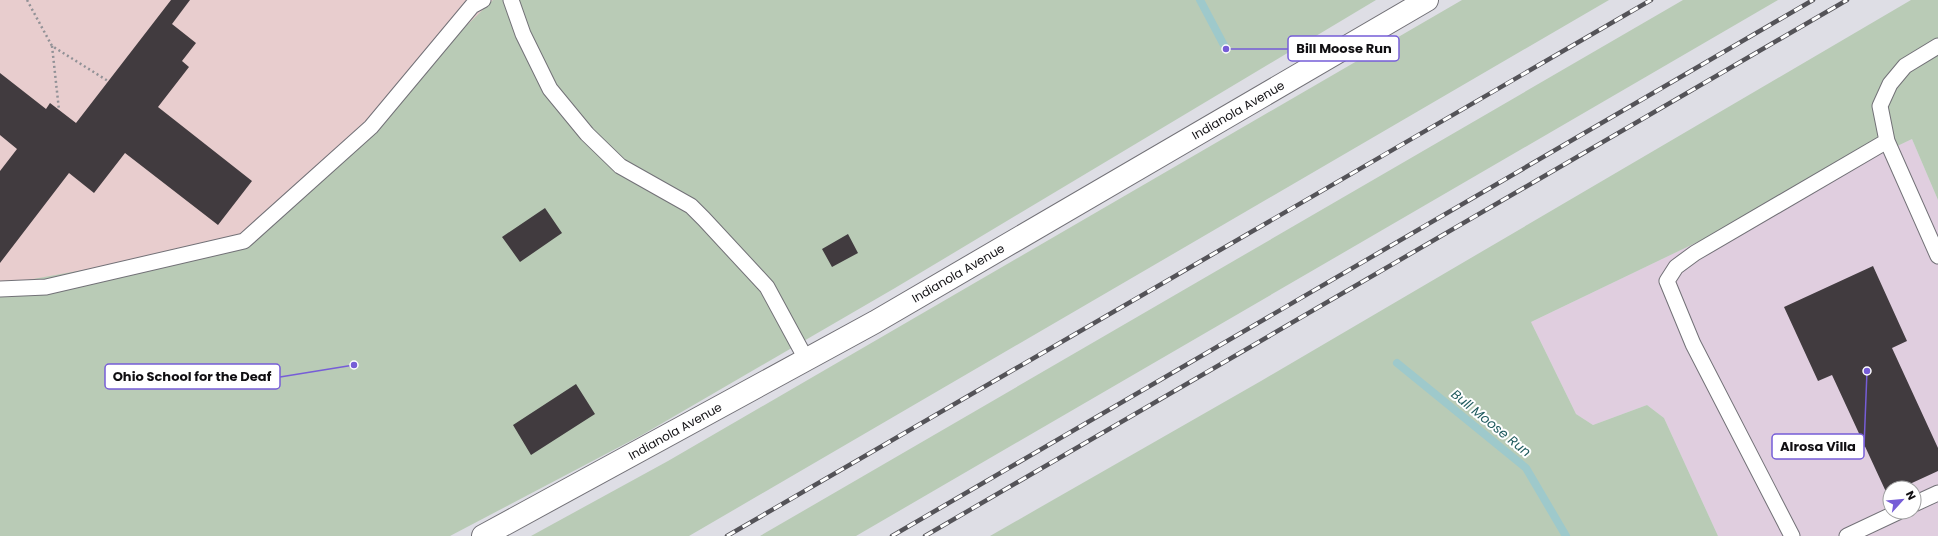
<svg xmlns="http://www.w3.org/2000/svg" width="1938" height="536" font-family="Poppins,sans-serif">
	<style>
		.industrial { fill: #e0cedf; fill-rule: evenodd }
		.education { fill: #e8cdce }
		.green { fill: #b9cbb6 }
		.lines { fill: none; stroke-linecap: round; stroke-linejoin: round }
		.stream { stroke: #9ec9cb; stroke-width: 8 }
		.building { fill: #413b3f }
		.lane-casing { stroke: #727177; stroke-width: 17 }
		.secondary-casing { stroke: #727177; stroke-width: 24 }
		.path { stroke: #919196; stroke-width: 2.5; stroke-dasharray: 2 3; stroke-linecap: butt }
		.lane { stroke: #fff; stroke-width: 15 }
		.secondary { stroke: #fff; stroke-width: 22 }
		.rail-casing { stroke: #545358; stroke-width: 4.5 }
		.rail { stroke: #fff; stroke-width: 3; stroke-dasharray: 9; stroke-linecap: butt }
		.labels { text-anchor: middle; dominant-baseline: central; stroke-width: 4; stroke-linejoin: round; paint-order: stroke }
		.street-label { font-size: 12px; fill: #100f12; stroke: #fff }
		.water-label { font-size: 13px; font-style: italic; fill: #205b5e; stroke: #fff }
		.leader { fill: none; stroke: #765dd7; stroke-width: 1.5 }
		.callout-dot { fill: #765dd7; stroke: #fff; stroke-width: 1.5 }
		.callout { fill: #fff; stroke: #765dd7; stroke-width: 1.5 }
		.callout-label { font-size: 13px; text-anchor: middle; font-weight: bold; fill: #100f12 }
	</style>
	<rect width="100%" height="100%" fill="#dedee5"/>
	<!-- industrial -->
	<path class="industrial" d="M1912 139 1938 200V536H1718L1664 418 1647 405 1593 425 1576 414 1531 322ZM1890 488H1914V512H1890Z"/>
	<!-- education -->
	<path class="education" d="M0 0H835L0 536Z"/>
	<!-- green -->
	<path class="green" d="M493 0H1376L895 288 642 435 450 536H0V285L244 241Z
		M1462 0H1609L689 536H531L668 461Z
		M1683 0H1778L856 536H760Z
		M1911 0H1938V200L1912 139 1531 322 1576 414 1593 425 1647 405 1664 418 1718 536H990L1261 381Z"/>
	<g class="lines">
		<!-- stream -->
		<path class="stream" d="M1200 0 1226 49
			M1397 363 1526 468 1566 536"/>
	</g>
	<!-- building -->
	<path class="building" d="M171 0H190L172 24 196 43 182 61 189 67 158 107 252 181 218 225 125 153 94 193 69 173 0 263V171L17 149 0 135V73L46 109 50 103 76 123Z
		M545 208 562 233 520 262 502 237Z
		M848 234 858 253 832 267 822 249Z
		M1873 266 1907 341 1892 348 1938 448V471L1901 488H1890V493L1887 494 1832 375 1818 381 1784 307Z
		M576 384 595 414 531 455 513 425Z"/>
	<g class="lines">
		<!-- lane casing -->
		<g class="lane-casing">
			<path id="lane" d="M511 0 523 34 550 89 587 134 620 166 691 206 704 219 767 287 806 359
				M1938 46 1905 66 1890 84 1880 106 1887 141 1938 256
				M0 289 46 287 244 241 371 127 472 6 483 0
				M1914 504 1938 493
				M1792 536 1693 344 1667 281 1676 267 1695 253 1887 141
				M1847 536 1898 512"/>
		</g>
		<!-- secondary casing -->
		<g class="secondary-casing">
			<path id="secondary" d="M483 536 875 322 1427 0"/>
		</g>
		<!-- path -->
		<path class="path" d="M27 0 52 46 108 81
			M52 46 59 110"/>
		<!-- lane -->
		<use href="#lane" class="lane"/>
		<!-- secondary -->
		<use href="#secondary" class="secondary"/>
		<!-- rail casing -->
		<g class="rail-casing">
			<path id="rail" d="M727 536 1651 0
				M892 536 1813 0
				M925 536 1847 0"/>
		</g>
		<!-- rail -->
		<use href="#rail" class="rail"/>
	</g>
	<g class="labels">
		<!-- street labels -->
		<g class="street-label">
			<text transform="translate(1238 110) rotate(-30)">Indianola Avenue</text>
			<text transform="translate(958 273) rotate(-30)">Indianola Avenue</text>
			<text transform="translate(675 431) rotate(-29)">Indianola Avenue</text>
		</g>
		<!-- water labels -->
		<g class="water-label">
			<text transform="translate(1491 423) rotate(39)">Bull Moose Run</text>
		</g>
	</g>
	<!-- callouts -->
	<path class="leader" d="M1226 49L1288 49M354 365L280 377M1867 371L1864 447"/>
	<g class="callout-dot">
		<circle cx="1226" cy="49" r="4"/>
		<circle cx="354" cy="365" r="4"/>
		<circle cx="1867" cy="371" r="4"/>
	</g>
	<g class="callout">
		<rect x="1288" y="36" width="111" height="25" rx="4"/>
		<rect x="105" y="364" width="175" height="25" rx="4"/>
		<rect x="1772" y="434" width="92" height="25" rx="4"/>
	</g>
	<g class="callout-label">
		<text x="1344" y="53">Bill Moose Run</text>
		<text x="192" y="381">Ohio School for the Deaf</text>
		<text x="1818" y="451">Alrosa Villa</text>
	</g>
	<!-- north arrow -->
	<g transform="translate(1902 500) rotate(63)"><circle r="19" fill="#ffffff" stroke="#9f9fa0"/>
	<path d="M0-3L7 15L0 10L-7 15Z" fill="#765dd7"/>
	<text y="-6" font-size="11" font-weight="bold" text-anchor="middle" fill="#100f12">N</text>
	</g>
</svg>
